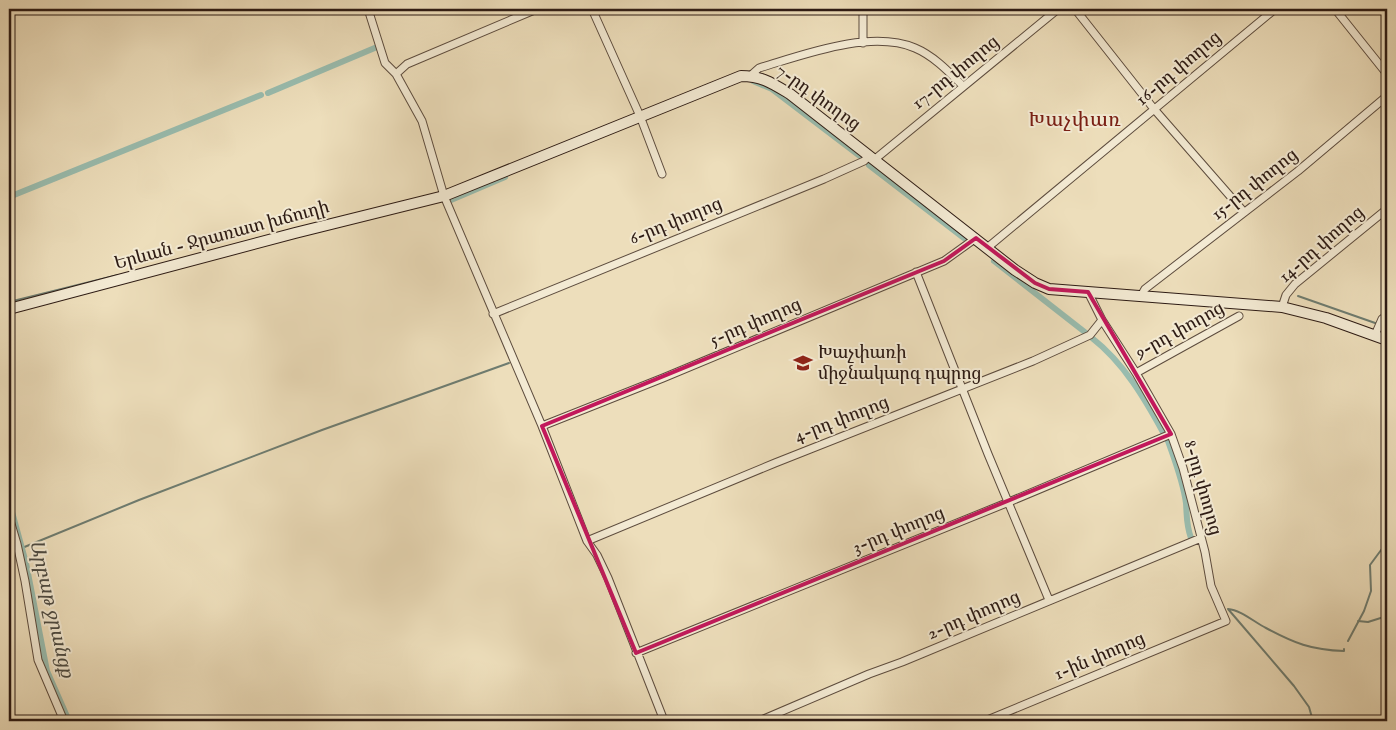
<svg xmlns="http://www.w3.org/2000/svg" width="1396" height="730" font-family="'IM FELL English','Noto Serif Armenian',serif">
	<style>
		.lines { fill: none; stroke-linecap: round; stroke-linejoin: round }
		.stream { stroke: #6e7c70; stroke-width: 2 }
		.canal { stroke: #99bcae; stroke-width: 6 }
		.street-casing { stroke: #5d4c3e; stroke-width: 9 }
		.secondary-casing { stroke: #2d1b14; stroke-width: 12 }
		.street { stroke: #f3ead3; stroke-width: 7 }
		.secondary { stroke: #f3ead3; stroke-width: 10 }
		.marked { fill: none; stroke: #c2185b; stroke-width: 4; stroke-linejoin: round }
		.labels { text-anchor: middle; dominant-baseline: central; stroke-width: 4; stroke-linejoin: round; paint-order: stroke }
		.street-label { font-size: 18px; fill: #2d1b14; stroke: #f3ead3 }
		.poi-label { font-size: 18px; fill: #2d1b14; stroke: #f3ead3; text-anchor: start }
		.water-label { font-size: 19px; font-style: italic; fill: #4d4b42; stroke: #f3ead3 }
		.quarter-label { font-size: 20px; letter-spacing: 1px; fill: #7a1f14; stroke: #f3ead3 }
	</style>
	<rect width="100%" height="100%" fill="#eddebb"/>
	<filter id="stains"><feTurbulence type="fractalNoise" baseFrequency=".004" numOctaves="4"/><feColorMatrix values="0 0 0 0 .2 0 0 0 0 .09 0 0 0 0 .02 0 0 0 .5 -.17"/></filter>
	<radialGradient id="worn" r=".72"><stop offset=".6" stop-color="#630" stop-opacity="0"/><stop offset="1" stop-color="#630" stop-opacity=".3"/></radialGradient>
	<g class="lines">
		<!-- stream -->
		<path class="stream" d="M1298 296 1378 324
			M9 302 118 275
			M1382 326 1387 328
			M22 548 139 500 322 430 509 363
			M1228 609 1294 686 1309 707 1313 721
			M1228 609C1241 610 1254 622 1266 628 1294 643 1311 650 1344 651V649
			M1358 621 1368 622 1387 616
			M1348 641 1364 611 1371 591 1370 565 1387 542"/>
		<!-- canal -->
		<path class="canal" d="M753 81 772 89 860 156
			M268 93 377 47
			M869 165 964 238
			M9 197 261 95
			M451 200 505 177
			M994 261 1086 333
			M1092 338C1124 363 1145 399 1164 434
			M1168 441C1175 461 1183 481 1186 503 1187 516 1186 524 1191 538
			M9 501 26 563 47 671 69 721"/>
		<!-- street casing -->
		<g class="street-casing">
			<path id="street" d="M368 9 385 63 396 74 422 121 444 196 542 426 587 541 597 555 608 578 663 718 669 721
				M592 9 640 116 662 174
				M863 9V43
				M1075 9 1154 109 1244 212
				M1335 9 1387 74
				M396 74 407 64 532 11
				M750 76 759 68C803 55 870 29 915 48 934 56 949 72 963 86
				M874 160 1058 9
				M987 248 1275 9
				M916 272 988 454 1049 600
				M1141 296 1145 289 1298 171 1387 96
				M1282 307 1286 295 1295 284 1387 209
				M493 314 824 179 864 161 869 156
				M1375 335 1382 319 1387 315
				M1136 373 1239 316
				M542 426 663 378 944 261 976 238
				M9 517 17 544 25 581 38 660 64 721
				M587 541 775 463 1033 361 1090 335 1102 320
				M636 653 1009 502 1171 434
				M759 721 869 674 902 662 1201 538
				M985 721 1226 621 1211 586 1205 552 1183 468 1171 434 1136 373 1102 320 1088 292"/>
		</g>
		<!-- secondary casing -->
		<g class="secondary-casing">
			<path id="secondary" d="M9 309 295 233 444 196 741 76C762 76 772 83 790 94L1015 270 1035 283 1049 289 1282 307 1326 318 1387 340"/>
		</g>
		<!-- street -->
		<use href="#street" class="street"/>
		<!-- secondary -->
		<use href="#secondary" class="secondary"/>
	</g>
	<!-- marked area -->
	<path class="marked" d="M976 238 1035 283 1049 289 1088 292 1171 434 636 653 542 426 944 261Z"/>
	<!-- icons -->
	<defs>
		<g id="school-bare" transform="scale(1.5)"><path d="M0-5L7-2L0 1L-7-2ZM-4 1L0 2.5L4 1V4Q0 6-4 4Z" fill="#8f2418" stroke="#f3ead3" stroke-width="2.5" paint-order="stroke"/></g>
	</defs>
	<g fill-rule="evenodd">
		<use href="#school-bare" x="803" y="363"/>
	</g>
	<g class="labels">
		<!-- street labels -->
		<g class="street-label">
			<text transform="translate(1179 69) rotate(-40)">16-րդ փողոց</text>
			<text transform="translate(956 73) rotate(-39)">17-րդ փողոց</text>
			<text transform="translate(818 98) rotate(36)">7-րդ փողոց</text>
			<text transform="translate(1255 185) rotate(-38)">15-րդ փողոց</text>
			<text transform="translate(676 222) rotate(-22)">6-րդ փողոց</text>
			<text transform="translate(222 236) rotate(-15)">Երևան - Ջրառատ խճուղի</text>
			<text transform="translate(1322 245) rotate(-41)">14-րդ փողոց</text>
			<text transform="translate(756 323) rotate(-23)">5-րդ փողոց</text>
			<text transform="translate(1180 331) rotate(-29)">9-րդ փողոց</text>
			<text transform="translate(842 420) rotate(-21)">4-րդ փողոց</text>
			<text transform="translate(1202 488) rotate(74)">8-րդ փողոց</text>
			<text transform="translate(899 531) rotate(-22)">3-րդ փողոց</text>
			<text transform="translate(974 616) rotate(-23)">2-րդ փողոց</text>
			<text transform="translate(1100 657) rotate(-23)">1-ին փողոց</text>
		</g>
		<!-- poi labels -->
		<g class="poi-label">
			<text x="818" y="353">Խաչփառի<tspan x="818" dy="21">միջնակարգ դպրոց</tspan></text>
		</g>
		<!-- water labels -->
		<g class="water-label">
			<text transform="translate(51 609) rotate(77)">Արբաթ ջրանցք</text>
		</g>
		<!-- quarter labels -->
		<g class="quarter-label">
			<text x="1075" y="120">Խաչփառ</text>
		</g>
	</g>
	<!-- margin -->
	<rect width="1396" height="730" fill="none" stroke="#eddebb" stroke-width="30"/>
	<rect x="10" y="10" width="1376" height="710" fill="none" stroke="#2d1b14" stroke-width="2.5"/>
	<rect x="15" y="15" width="1366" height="700" fill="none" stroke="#2d1b14"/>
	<rect width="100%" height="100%" filter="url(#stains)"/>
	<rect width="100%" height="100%" fill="url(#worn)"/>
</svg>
